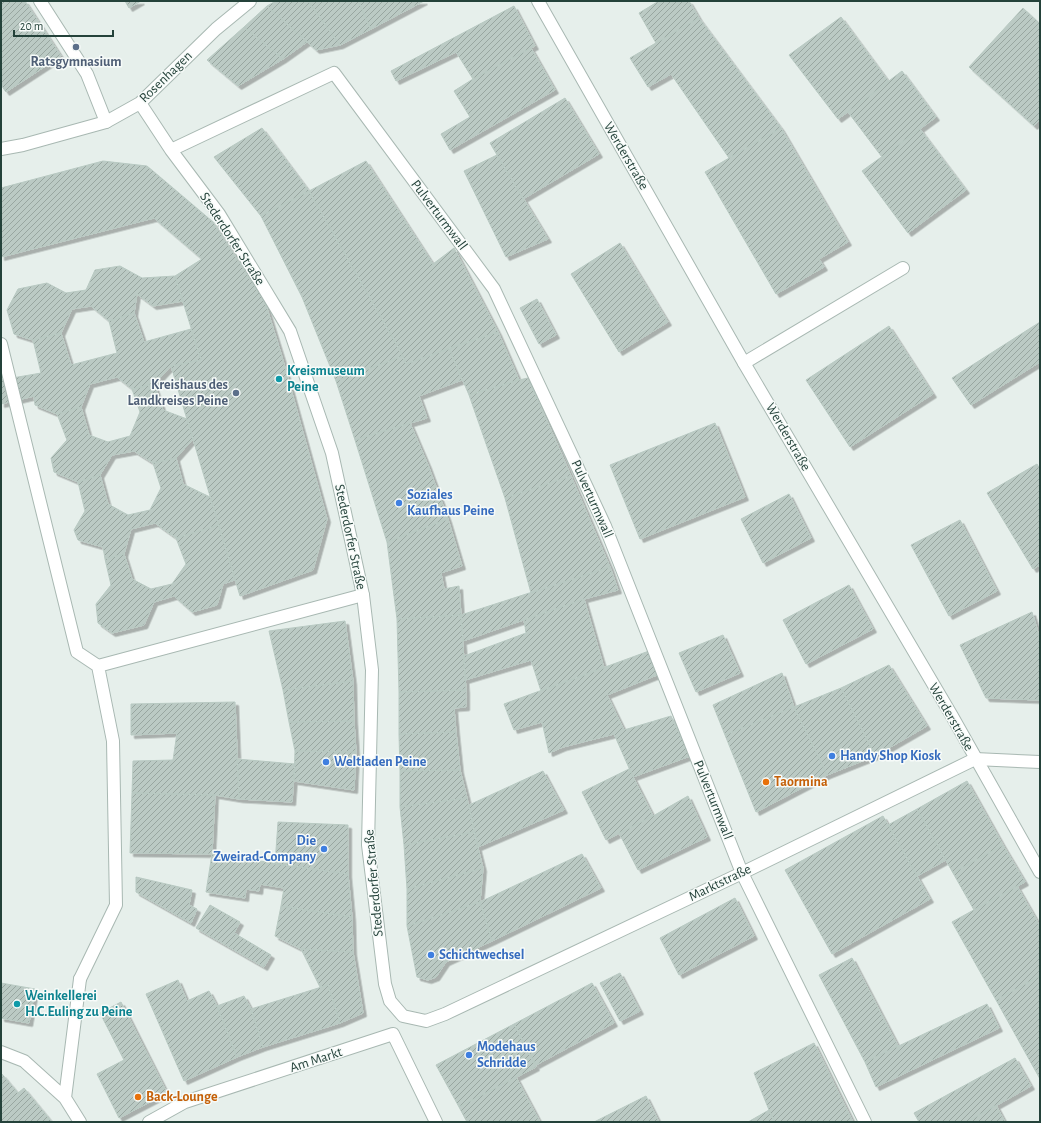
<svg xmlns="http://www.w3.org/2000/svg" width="1041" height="1123" font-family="'Alegreya Sans',sans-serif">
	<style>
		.building { fill: url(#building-hatch); stroke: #b8c9c2; filter: url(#shadow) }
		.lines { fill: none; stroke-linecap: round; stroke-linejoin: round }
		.service-casing { stroke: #a8b8b2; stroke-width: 14 }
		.pedestrian-casing { stroke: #a8b8b2; stroke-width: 14 }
		.minor-casing { stroke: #a8b8b2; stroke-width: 14 }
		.tertiary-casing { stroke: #a8b8b2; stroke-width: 14 }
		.service { stroke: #fff; stroke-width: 12 }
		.pedestrian { stroke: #fff; stroke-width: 12 }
		.minor { stroke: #fff; stroke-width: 12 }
		.tertiary { stroke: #fff; stroke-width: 12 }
		.service-dot { fill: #5c6f8a; stroke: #f7fbf9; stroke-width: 1.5 }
		.culture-dot { fill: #0f9aa8; stroke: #f7fbf9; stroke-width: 1.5 }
		.shop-dot { fill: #3f7fe0; stroke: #f7fbf9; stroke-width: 1.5 }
		.food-dot { fill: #e8710a; stroke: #f7fbf9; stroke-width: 1.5 }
		.labels { text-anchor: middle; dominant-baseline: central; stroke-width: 3; stroke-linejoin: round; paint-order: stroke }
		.service-label { font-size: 14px; font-weight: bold; fill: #4e5e75; stroke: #f7fbf9 }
		.street-label { font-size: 14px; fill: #24423a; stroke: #f7fbf9 }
		.culture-label { font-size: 14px; font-weight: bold; fill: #0d838f; stroke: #f7fbf9; text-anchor: start }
		.shop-label { font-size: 14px; font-weight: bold; fill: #366cbe; stroke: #f7fbf9; text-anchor: start }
		.food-label { font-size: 14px; font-weight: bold; fill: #c56008; stroke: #f7fbf9; text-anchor: start }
	</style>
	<defs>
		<pattern id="building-hatch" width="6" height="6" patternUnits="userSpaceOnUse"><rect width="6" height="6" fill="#bbcac4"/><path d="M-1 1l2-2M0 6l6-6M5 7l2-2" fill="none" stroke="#98a6a0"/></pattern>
		<filter id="shadow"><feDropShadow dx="3.5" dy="3.5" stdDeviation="0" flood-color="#0004"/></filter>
	</defs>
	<rect width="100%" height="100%" fill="#e6efeb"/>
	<!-- building -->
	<path class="building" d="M1 1H25L61 56 6 92 1 85Z
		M125 1H141L129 8Z
		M276 1H308L340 45 316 50 267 6Z
		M308 1H358L371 29 340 45Z
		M358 1H424L371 29Z
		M659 1H689L699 18 656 43 639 13Z
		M267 6 307 42 283 59 244 27Z
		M514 6 535 46 531 48 473 79 456 52 396 81 391 71Z
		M1023 8 1040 24V119L1034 126 969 67Z
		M841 17 889 82 838 119 789 55Z
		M699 18 781 128 729 158 671 74 648 87 630 58Z
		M244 27 283 59 238 86 207 60Z
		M531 48 555 90 450 150 441 134 470 117 454 91 473 79Z
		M902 71 936 117 882 157 848 112Z
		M565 98 599 154 523 199 490 143Z
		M262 128 309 191 261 216 214 157Z
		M781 128 848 242 819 259 824 267 776 294 705 172Z
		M920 129 966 190 908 233 862 171Z
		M497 155 548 239 506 257 464 171Z
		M103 161 147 166 213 222 265 302 282 357 327 519 313 570 240 596 171 366 201 360 175 276 202 259 154 218 1 257V188Z
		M366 161 433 264 454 248 498 332 406 364 403 356 309 191Z
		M309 191 403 356 336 381 302 297 261 216Z
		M620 243 668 322 619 352 571 274Z
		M120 266 142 278 175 276 183 301 153 306 137 294 134 313 109 321 91 306 72 309 61 333 33 340 14 334 7 310 18 289 47 283 66 293 86 290 95 270Z
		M537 299 556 335 539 344 520 308Z
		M134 313 144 342 191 329 201 360 171 366 154 384 132 389 117 377 90 384 81 407 57 414 35 405 34 396 1 404V380L41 373 33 340 61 333 71 365 117 353 109 321Z
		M1040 322V362L971 405 952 378Z
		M889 326 933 394 850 447 806 380Z
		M498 332 519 380 469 395 449 348Z
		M449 348 462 380 419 396 427 418 355 440 336 381 403 356 406 364Z
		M528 378 571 476 505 498 469 395 519 380Z
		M154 384 163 410 187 419 193 439 176 458 153 463 134 451 112 455 100 475 78 482 54 472 51 458 67 440 57 414 81 407 89 435 108 442 130 436 140 412 132 389Z
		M410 423 428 465 448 519 387 542 355 440Z
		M715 423 745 497 640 539 610 465Z
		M176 458 183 484 210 497 219 525 176 538 155 523 131 529 124 554 105 559 103 547 78 540 74 530 85 511 78 482 100 475 108 504 128 515 150 510 161 488 153 463Z
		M1037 464 1040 469V565L1033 569 987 493Z
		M571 476 610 567 531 593 505 498Z
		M789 494 811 538 763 563 741 519Z
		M448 519 462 566 441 573 444 589 459 586 461 615 397 619 387 542Z
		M960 520 997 591 949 616 911 545Z
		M219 525 235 580 223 584 217 605 192 612 174 596 154 602 144 625 112 633 98 623 96 604 111 585 105 559 124 554 132 579 151 589 172 584 186 564 176 538Z
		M610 567 618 590 584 599 463 641 461 615Z
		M849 585 873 629 806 664 783 620Z
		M584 599 604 668 541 691 531 660 465 680 464 656 526 633 524 620Z
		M1032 612 1040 639V700L986 698 960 645Z
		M461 615 466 690 399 692 397 619Z
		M345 621 353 681 283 690 269 631Z
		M723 635 740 673 696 692 679 653Z
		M649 651 657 675 607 695 624 730 671 716 690 756 633 777 614 734 563 747 549 753 542 722 514 730 504 704Z
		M889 665 927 726 875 756 841 688Z
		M782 673 794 707 725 735 713 705Z
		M353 681 354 721 289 722 283 690Z
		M841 688 875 756 827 775 794 707Z
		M466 690V707L454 708 456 732 399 734V692Z
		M235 702 239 799 215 795 132 793 133 761 173 760 177 733 131 735V704Z
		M794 707 827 775 756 812 725 735Z
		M354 721 356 752 295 751 289 722Z
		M456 732 460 770 400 771 399 734Z
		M295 751 356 752 354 790 294 781Z
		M237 759 295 764 292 802 239 799Z
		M629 769 653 816 606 840 582 792Z
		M460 770 467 798 400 807V771Z
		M543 771 564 810 478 847 469 805Z
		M967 781 1003 845 953 873 917 809Z
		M132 793 215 795 212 854 130 853Z
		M688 796 707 837 638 870 619 833 653 816Z
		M467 798 474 832 404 845 400 807Z
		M917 809 946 860 917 876 888 825Z
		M883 816 930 899 832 954 785 870Z
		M278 822 348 825V874L275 864Z
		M474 832 483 868 407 889 404 845Z
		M1003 845 1025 882 974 910 953 873Z
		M212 854 348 874 352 917 281 906 284 888 260 884 259 891 246 889 245 898 206 892Z
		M582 854 601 888 492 941 480 902Z
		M483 868 480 902 407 926V889Z
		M136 877 192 890 189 905 197 909 191 923 136 892Z
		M1017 886 1040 926V976L996 1000 952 922Z
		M735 898 754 936 679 975 660 938Z
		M480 902 492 941 446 962 436 977 428 980 417 977 407 926Z
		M210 905 240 922 234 933 271 955 264 967 196 928Z
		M281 906 352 917 353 952 301 949 275 936Z
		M301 949 353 952 363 1013 340 1023 328 985 320 987Z
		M852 958 898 1046 865 1062 819 975Z
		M620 973 640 1011 620 1021 600 983Z
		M1040 976V1079L996 1000Z
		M178 980 187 1001 209 991 217 1006 237 1057 184 1081 146 994Z
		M1 983 35 989 29 1023 1 1018Z
		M592 983 614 1023 536 1065 514 1024Z
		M328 985 340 1023 263 1047 251 1009Z
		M244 996 251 1009 263 1047 237 1057 217 1006Z
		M121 1002 167 1093 119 1118 97 1074 124 1060 100 1013Z
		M987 1004 999 1028 876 1087 865 1062Z
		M514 1024 536 1067 459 1107 436 1065Z
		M814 1043 853 1122H775L769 1110 754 1073Z
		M1015 1058 1031 1086 967 1122H919L914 1113Z
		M2 1074 18 1093 24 1088 52 1122H1Z
		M516 1077 540 1122H467L459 1107Z
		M646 1096 659 1122H594Z
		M996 1105 1005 1122H967Z
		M769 1110 775 1122H748Z"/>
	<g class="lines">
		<!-- service casing -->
		<g class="service-casing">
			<path id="service" d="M40 1 87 74 106 122
				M1 344 77 652 98 666 113 741 116 905 80 979
				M744 363 903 268
				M98 666 363 595"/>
		</g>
		<!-- pedestrian casing -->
		<g class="pedestrian-casing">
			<path id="pedestrian" d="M149 1122 185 1102 393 1034 436 1122"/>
		</g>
		<!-- minor casing -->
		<g class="minor-casing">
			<path id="minor" d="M140 103 171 150 219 214 290 331 332 453 363 595 372 670 368 845 385 984 390 1001 403 1016 426 1021 445 1014 742 873 975 759 1040 762
				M1 149 23 145 106 122 140 103 216 29 250 1
				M171 150 334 73 494 289 605 526 742 873 865 1122
				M80 979 65 1098 80 1122
				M1 1052 24 1061 65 1098"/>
		</g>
		<!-- tertiary casing -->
		<g class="tertiary-casing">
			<path id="tertiary" d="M538 1 744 363 952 716 1040 872"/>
		</g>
		<!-- service -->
		<use href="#service" class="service"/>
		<!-- pedestrian -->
		<use href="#pedestrian" class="pedestrian"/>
		<!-- minor -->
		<use href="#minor" class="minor"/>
		<!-- tertiary -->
		<use href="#tertiary" class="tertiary"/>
	</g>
	<!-- markers -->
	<g class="service-dot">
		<circle cx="76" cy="47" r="4"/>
		<circle cx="236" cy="393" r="4"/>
	</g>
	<g class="culture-dot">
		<circle cx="279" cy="379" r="4"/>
		<circle cx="17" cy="1004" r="4"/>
	</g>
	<g class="shop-dot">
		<circle cx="399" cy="503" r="4"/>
		<circle cx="832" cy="756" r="4"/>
		<circle cx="326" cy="762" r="4"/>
		<circle cx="324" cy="849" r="4"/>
		<circle cx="431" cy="955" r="4"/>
		<circle cx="469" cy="1055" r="4"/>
	</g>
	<g class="food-dot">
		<circle cx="766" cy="782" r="4"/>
		<circle cx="138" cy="1097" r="4"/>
	</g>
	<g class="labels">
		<!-- service labels -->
		<g class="service-label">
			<text x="76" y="62">Ratsgymnasium</text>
			<text x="228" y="385" text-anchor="end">Kreishaus des<tspan x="228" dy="16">Landkreises Peine</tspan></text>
		</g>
		<!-- street labels -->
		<g class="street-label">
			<text transform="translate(166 77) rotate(-44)">Rosenhagen</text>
			<text transform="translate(626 156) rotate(60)">Werderstraße</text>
			<text transform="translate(439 215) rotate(53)">Pulverturmwall</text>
			<text transform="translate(232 239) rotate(57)">Stederdorfer Straße</text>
			<text transform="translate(788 437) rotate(60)">Werderstraße</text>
			<text transform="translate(592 499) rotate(66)">Pulverturmwall</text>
			<text transform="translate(350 537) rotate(78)">Stederdorfer Straße</text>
			<text transform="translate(951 717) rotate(60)">Werderstraße</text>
			<text transform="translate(713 800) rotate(68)">Pulverturmwall</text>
			<text transform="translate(374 883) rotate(-95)">Stederdorfer Straße</text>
			<text transform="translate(720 883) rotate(-26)">Marktstraße</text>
			<text transform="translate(316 1060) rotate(-18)">Am Markt</text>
		</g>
		<!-- culture labels -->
		<g class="culture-label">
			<text x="287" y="371">Kreismuseum<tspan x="287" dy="16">Peine</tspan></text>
			<text x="25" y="996">Weinkellerei<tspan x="25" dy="16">H.C.Euling zu Peine</tspan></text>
		</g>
		<!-- shop labels -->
		<g class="shop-label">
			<text x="407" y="495">Soziales<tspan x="407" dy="16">Kaufhaus Peine</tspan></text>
			<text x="840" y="756">Handy Shop Kiosk</text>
			<text x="334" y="762">Weltladen Peine</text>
			<text x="316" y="841" text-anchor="end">Die<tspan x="316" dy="16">Zweirad-Company</tspan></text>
			<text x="439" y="955">Schichtwechsel</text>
			<text x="477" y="1047">Modehaus<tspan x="477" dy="16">Schridde</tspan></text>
		</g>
		<!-- food labels -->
		<g class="food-label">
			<text x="774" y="782">Taormina</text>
			<text x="146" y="1097">Back-Lounge</text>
		</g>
	</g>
	<!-- border -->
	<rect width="1041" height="1123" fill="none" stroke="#24423a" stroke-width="4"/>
	<!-- scale -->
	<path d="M14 30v6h99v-6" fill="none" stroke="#24423a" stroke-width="2"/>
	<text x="20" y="30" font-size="12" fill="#24423a" stroke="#f7fbf9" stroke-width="3" paint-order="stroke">20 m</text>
</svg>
